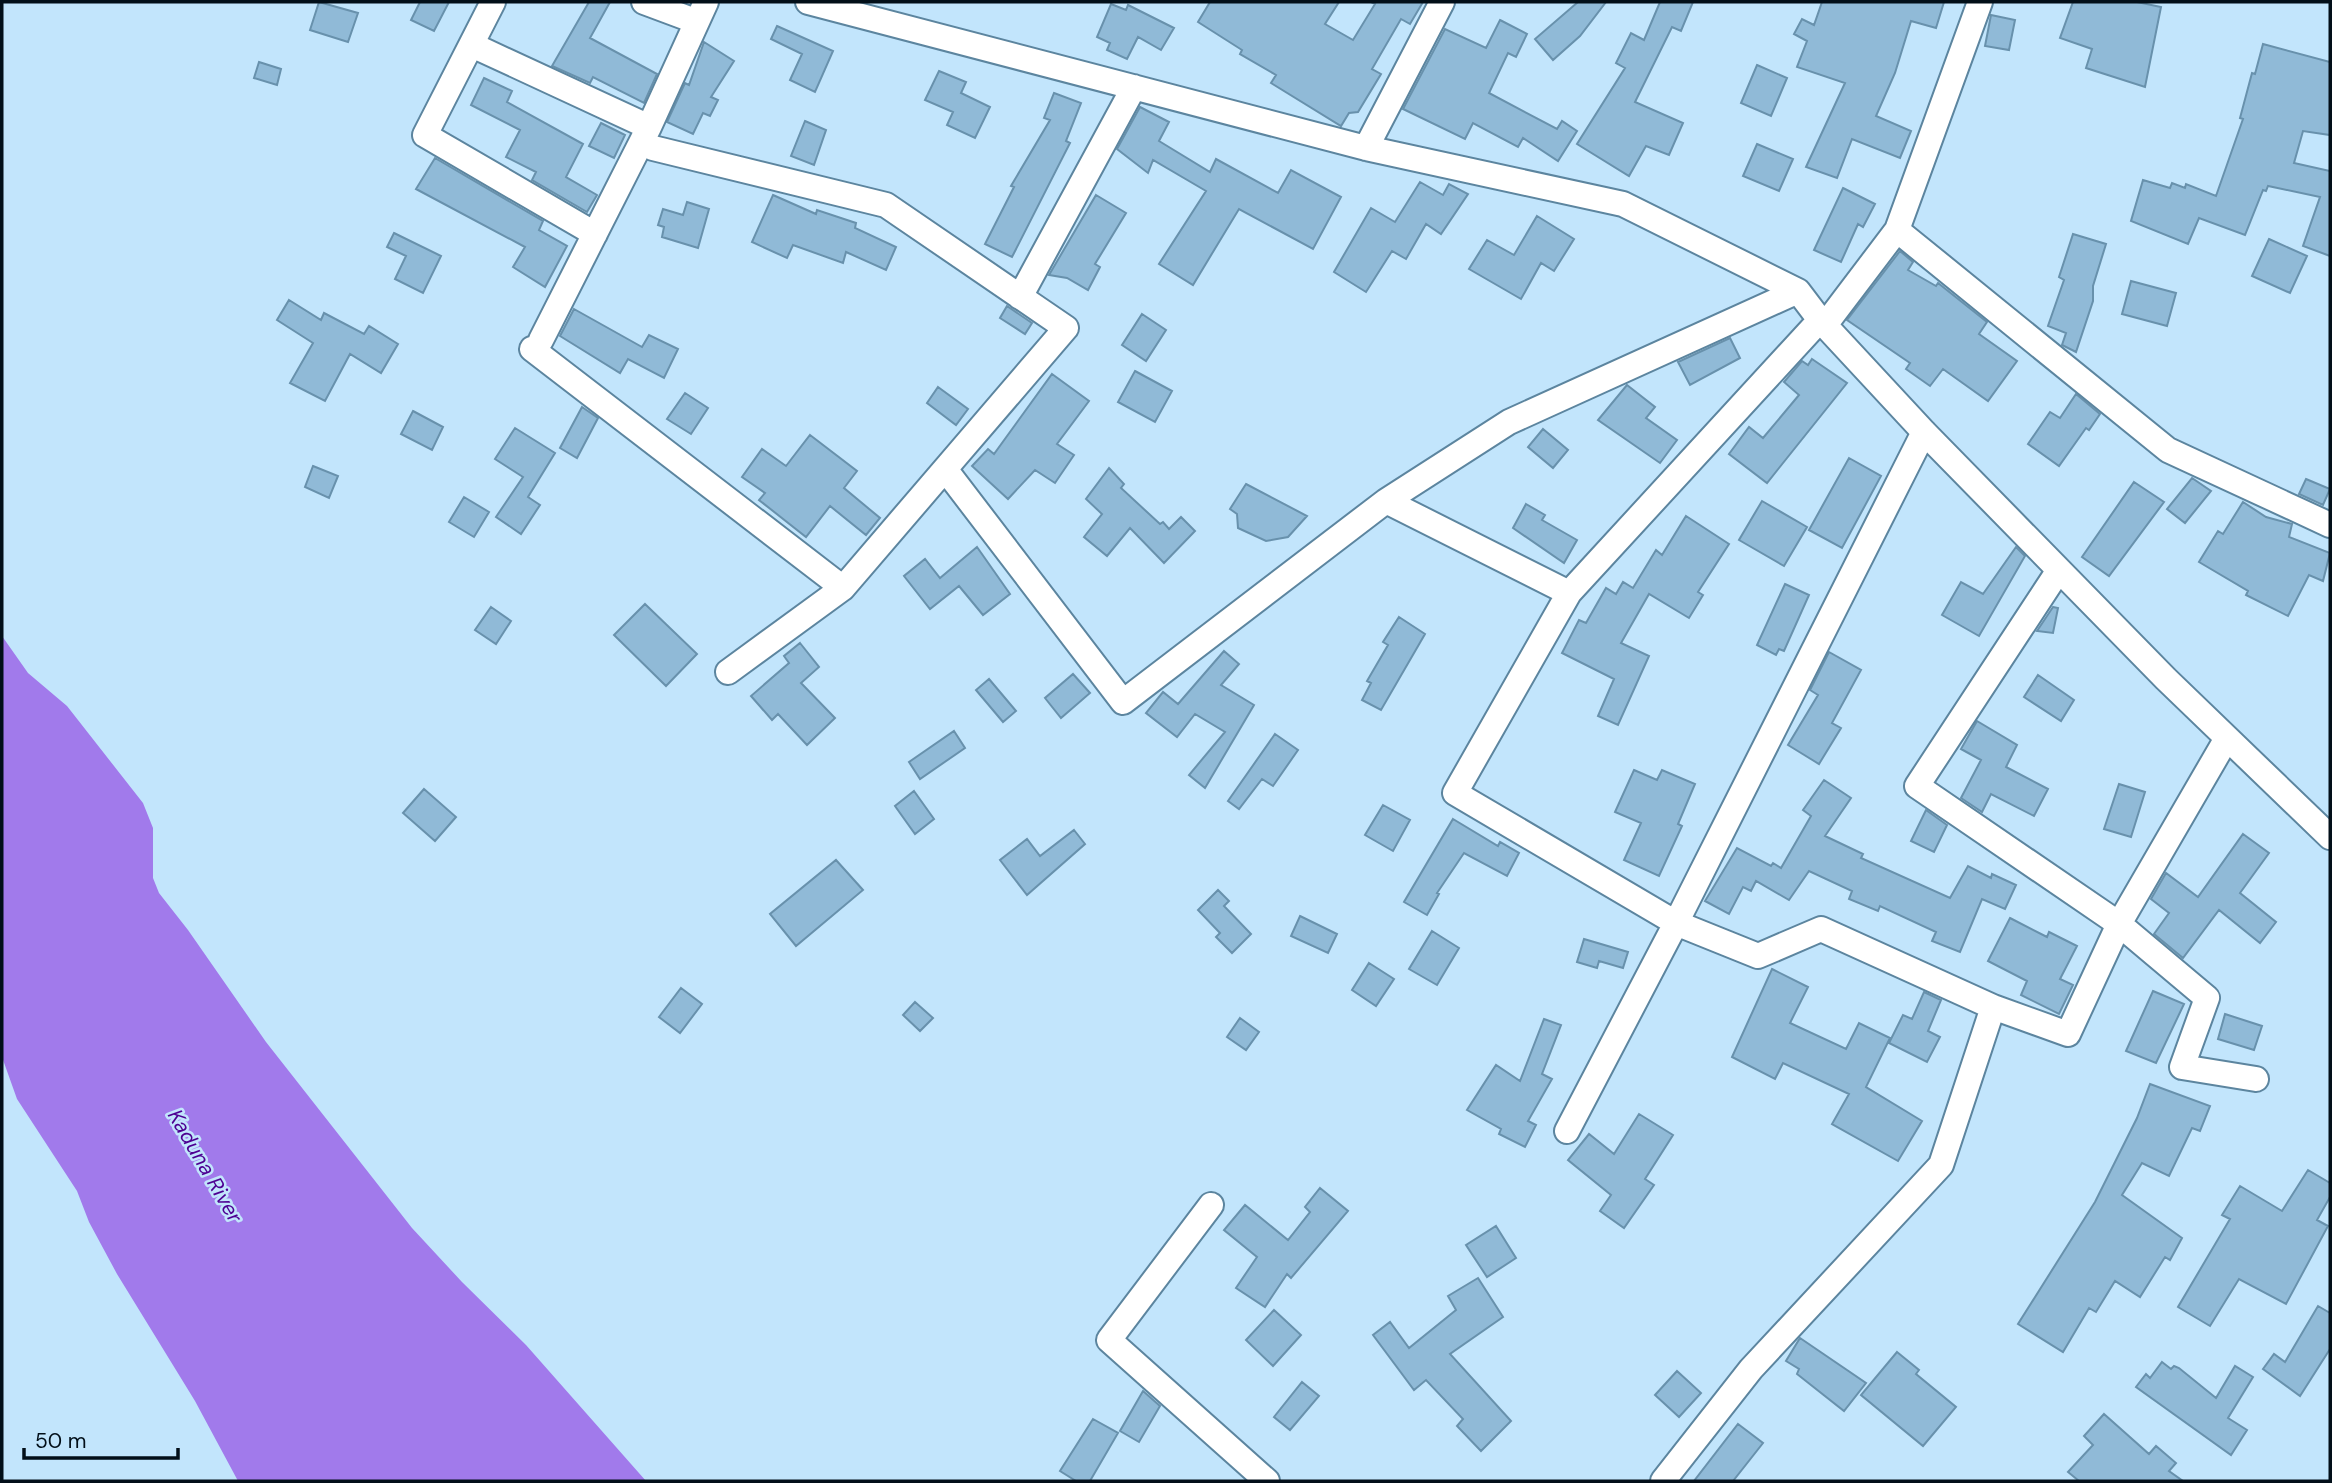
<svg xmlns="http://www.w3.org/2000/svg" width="2332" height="1483" font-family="'DM Sans',sans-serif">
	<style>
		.water { fill: #a17aeb }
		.building { fill: #90bad7; stroke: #6891ac; stroke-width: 2 }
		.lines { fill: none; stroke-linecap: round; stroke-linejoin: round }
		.minor-casing { stroke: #5c859f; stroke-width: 28 }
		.minor { stroke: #fff; stroke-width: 24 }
		.labels { text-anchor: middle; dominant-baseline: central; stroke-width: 5; stroke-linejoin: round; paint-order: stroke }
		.water-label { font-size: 21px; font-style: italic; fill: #4d0092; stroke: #c2e5fc }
	</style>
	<rect width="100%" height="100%" fill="#c2e5fc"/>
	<!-- water -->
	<path class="water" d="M2 636 28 673 67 706 143 803 153 828V878L159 893 188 930 266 1042 412 1228 462 1282 526 1345 646 1481H238L195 1401 117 1274 89 1222 77 1191 17 1099 2 1057Z"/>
	<!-- building -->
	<path class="building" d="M319 2 358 13 348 42 310 30Z
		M420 2H449L434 31 411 20Z
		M589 2H610L590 38 657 74 644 103 593 77 590 83 552 66Z
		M1210 2H1339L1325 24 1353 40 1375 4 1371 2H1423L1410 24 1401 19 1372 69 1381 74 1358 112 1349 113 1341 126 1271 83 1276 75 1240 54 1242 50 1198 22Z
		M1578 2H1606L1580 36 1553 60 1535 39Z
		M1660 2H1693L1681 31 1672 27 1635 102 1683 123 1669 155 1646 146 1629 176 1577 144 1625 68 1616 63 1631 33 1644 40Z
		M1822 2H1944L1936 28 1911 21 1895 73 1876 116 1911 131 1900 158 1852 139 1837 178 1806 167 1845 83 1797 67 1807 41 1794 34 1802 19 1814 25Z
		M2073 2H2137L2161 7 2145 87 2086 68 2092 49 2060 38Z
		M1111 4 1126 10 1128 5 1174 28 1161 50 1138 37 1127 59 1107 50 1110 43 1097 37Z
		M1991 15 2015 20 2009 50 1985 46Z
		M1500 20 1527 34 1516 57 1508 53 1489 93 1557 129 1562 121 1577 131 1558 161 1523 138 1518 147 1473 123 1465 139 1403 109 1445 29 1486 48Z
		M777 26 833 51 815 92 790 80 802 54 771 39Z
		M704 42 734 61 711 97 718 100 710 116 703 113 693 134 667 122 685 83 689 85Z
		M2263 44 2330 62V135L2303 131 2294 163 2330 171V256L2303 246 2320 197 2268 186 2266 191 2263 190 2245 235 2199 218 2188 244 2131 221 2143 180 2170 188 2172 183 2185 188 2186 184 2216 196 2243 119 2240 118 2252 73 2255 74Z
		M259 62 281 69 277 85 254 78Z
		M1757 65 1787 78 1771 116 1741 103Z
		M939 71 966 82 961 93 990 107 975 138 947 125 953 112 925 100Z
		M484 78 512 91 507 102 583 144 566 177 597 195 587 212 532 180 536 172 506 157 520 130 471 105Z
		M1054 93 1081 103 1066 141 1070 143 1012 257 985 244 1014 187 1011 186 1050 120 1044 118Z
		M1140 107 1169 122 1159 141 1210 172 1216 159 1278 193 1291 170 1341 197 1313 249 1239 209 1193 285 1159 264 1206 191 1153 160 1148 173 1117 149Z
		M805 121 826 130 814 165 791 156Z
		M601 123 625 135 614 158 589 146Z
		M1757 144 1793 159 1779 191 1743 176Z
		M435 158 543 221 539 230 567 246 545 287 513 267 525 247 416 189Z
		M1420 182 1443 195 1449 184 1468 194 1441 234 1426 224 1406 259 1392 251 1366 292 1334 272 1371 208 1395 222Z
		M1843 188 1875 204 1863 227 1858 224 1841 262 1814 250Z
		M773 195 816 214 817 210 856 223 855 228 896 247 886 270 846 252 843 263 793 245 787 258 752 242Z
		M1096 195 1126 213 1095 264 1100 267 1088 290 1067 278 1049 275Z
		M687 202 709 209 698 248 662 237 664 227 658 225 663 209 683 215Z
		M1537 216 1574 239 1554 271 1541 263 1521 299 1469 269 1487 240 1514 255Z
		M394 233 441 256 423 293 395 279 406 256 387 247Z
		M2073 234 2106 244 2093 286V301L2076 352 2062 345 2066 333 2048 326 2064 280 2059 277Z
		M2269 239 2307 256 2290 293 2252 276Z
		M1900 251 1913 262 1908 270 1936 286 1938 283 1987 322 1979 334 2017 361 1988 401 1943 369 1930 386 1906 369 1910 363 1847 320Z
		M2131 281 2176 293 2167 326 2122 314Z
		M289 300 321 320 324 313 364 334 369 326 398 344 381 373 350 354 325 401 290 383 313 343 277 320Z
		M1007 306 1032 323 1025 334 1000 318Z
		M574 309 642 347 649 335 678 349 664 378 628 359 620 373 560 336Z
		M1142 314 1166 330 1146 361 1122 345Z
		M1730 338 1740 358 1690 385 1678 362Z
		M1812 359 1847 383 1767 483 1729 454 1749 427 1763 438 1799 395 1784 382 1802 361 1808 365Z
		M1135 371 1172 391 1155 422 1118 402Z
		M1052 374 1089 401 1057 444 1074 455 1055 483 1035 470 1008 499 972 466 988 449 994 454Z
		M1627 385 1655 407 1646 418 1677 440 1660 463 1598 420Z
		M938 387 968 409 956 425 927 403Z
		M685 393 708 408 691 434 667 419Z
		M2076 394 2100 414 2089 430 2086 428 2059 466 2028 444 2050 412 2060 418Z
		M582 407 598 418 577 458 560 448Z
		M413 411 443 427 432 450 401 434Z
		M515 428 555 453 528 497 540 505 521 534 496 517 523 477 495 459Z
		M1543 429 1568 450 1553 468 1528 447Z
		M810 435 857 471 844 488 880 518 866 535 830 506 806 537 759 500 765 493 742 477 762 449 786 466Z
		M1849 458 1881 476 1842 548 1809 530Z
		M313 466 338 476 329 498 305 487Z
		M1109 468 1124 484 1121 488 1160 524 1163 522 1169 529 1181 517 1195 531 1164 563 1130 528 1107 556 1084 537 1102 514 1086 499Z
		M2192 478 2211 491 2185 523 2167 509Z
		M2306 479 2330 489 2323 505 2299 494Z
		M2134 482 2164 502 2109 576 2082 557Z
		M1246 484 1307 516 1288 537 1266 541 1238 528 1237 514 1230 509Z
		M464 497 489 512 474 537 449 522Z
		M1762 501 1807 527 1784 566 1739 540Z
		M2243 502 2266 517 2292 524 2289 537 2330 553 2323 581 2309 575 2288 616 2246 595 2248 591 2199 562 2218 531 2223 534Z
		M1526 504 1545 515 1542 520 1577 540 1564 563 1513 528Z
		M1686 516 1729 544 1698 592 1703 595 1689 618 1649 594 1621 643 1649 656 1618 725 1598 716 1614 679 1562 653 1579 620 1586 623 1606 588 1616 594 1623 582 1633 588 1656 550 1662 555Z
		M977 547 1010 594 983 615 959 586 930 609 904 576 925 559 940 578Z
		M2016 547 2025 556 1979 636 1942 615 1961 582 1983 594Z
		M1785 584 1809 595 1784 651 1779 649 1776 655 1757 645Z
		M645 604 697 654 666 686 614 635Z
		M491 607 511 621 496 644 475 630Z
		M2053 607 2058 608 2053 633 2037 631Z
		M1399 617 1425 634 1381 710 1362 700 1371 683 1367 681 1388 645 1383 642Z
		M800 643 819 667 801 683 835 718 807 745 778 714 772 720 751 696 789 663 784 656Z
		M1224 651 1239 664 1221 685 1254 705 1205 788 1189 775 1225 732 1195 714 1177 737 1146 713 1163 692 1178 704Z
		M1829 652 1861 670 1832 723 1841 728 1819 764 1788 745 1818 695 1810 690Z
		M1073 674 1090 693 1061 718 1045 698Z
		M2038 675 2074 700 2061 721 2024 697Z
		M989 679 1016 711 1003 722 976 690Z
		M1977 721 2017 745 2006 767 2048 789 2034 816 1991 794 1982 812 1961 798 1981 760 1961 749Z
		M954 731 965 748 920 779 909 762Z
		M1275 734 1298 750 1273 786 1262 779 1239 809 1228 801Z
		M1634 770 1657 780 1662 770 1695 784 1678 824 1682 826 1659 876 1624 860 1641 823 1615 812Z
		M1824 780 1851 798 1825 836 1863 854 1861 858 1950 898 1968 866 1991 878 1992 874 2016 885 2005 909 1982 899 1960 952 1932 941 1936 932 1880 906 1878 911 1849 899 1852 891 1809 871 1789 900 1756 881 1751 891 1743 887 1729 914 1705 901 1737 848 1771 866 1773 863 1781 868 1811 816 1803 810Z
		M2119 784 2145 792 2131 837 2104 829Z
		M424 789 456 817 435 841 403 813Z
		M914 791 934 819 915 834 895 806Z
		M1383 805 1410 820 1393 851 1365 835Z
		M1926 810 1947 825 1934 852 1911 841Z
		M1453 819 1498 846 1500 842 1519 853 1507 876 1464 853 1437 893 1439 894 1427 915 1404 902Z
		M1074 830 1085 844 1027 895 1000 860 1027 839 1040 856Z
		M2243 834 2269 853 2240 893 2276 922 2260 943 2219 910 2183 958 2154 934 2169 913 2151 899 2166 873 2198 897Z
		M836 860 863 890 796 946 770 914Z
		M1218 890 1229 901 1224 906 1251 934 1232 953 1216 937 1220 933 1198 910Z
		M1300 916 1337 934 1328 953 1291 936Z
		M2010 918 2047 937 2049 932 2077 946 2060 979 2073 985 2059 1014 2021 995 2027 981 1988 961Z
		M1432 931 1459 948 1437 985 1409 969Z
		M1584 939 1628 952 1623 968 1599 961 1597 968 1577 962Z
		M1369 963 1394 979 1376 1006 1352 990Z
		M1772 969 1808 987 1790 1023 1846 1049 1859 1023 1890 1038 1866 1087 1922 1121 1898 1161 1832 1124 1849 1094 1783 1063 1775 1079 1732 1057Z
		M681 988 702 1004 680 1033 659 1017Z
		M2153 991 2184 1004 2156 1063 2126 1051Z
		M1924 992 1941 1000 1928 1031 1940 1037 1927 1062 1889 1043 1903 1015 1912 1019Z
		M915 1002 933 1018 920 1031 903 1015Z
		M2225 1014 2262 1026 2254 1050 2218 1039Z
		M1240 1018 1259 1032 1246 1050 1227 1037Z
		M1544 1019 1561 1025 1542 1074 1552 1079 1528 1121 1536 1125 1525 1147 1499 1134 1501 1129 1467 1110 1496 1065 1520 1081Z
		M2150 1084 2210 1106 2200 1131 2192 1128 2169 1176 2142 1163 2122 1195 2182 1238 2170 1260 2165 1257 2140 1297 2115 1281 2096 1312 2089 1308 2063 1352 2018 1324 2095 1202 2137 1118Z
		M1639 1114 1673 1135 1645 1179 1654 1185 1624 1228 1600 1211 1611 1195 1568 1160 1589 1134 1614 1154Z
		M2308 1170 2330 1183V1197L2317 1220 2328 1226 2286 1304 2239 1279 2210 1326 2178 1307 2230 1219 2222 1215 2240 1186 2282 1211Z
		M1320 1188 1348 1211 1291 1278 1287 1274 1265 1307 1236 1288 1257 1257 1224 1230 1245 1205 1288 1240 1310 1212 1305 1207Z
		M1496 1226 1516 1258 1487 1277 1466 1245Z
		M1478 1278 1503 1317 1450 1354 1511 1421 1481 1451 1457 1426 1463 1419 1426 1380 1414 1390 1373 1335 1390 1322 1409 1348 1456 1310 1448 1296Z
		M2318 1306 2330 1313V1349L2300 1396 2263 1369 2274 1354 2285 1362Z
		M1274 1310 1301 1335 1273 1366 1246 1340Z
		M1800 1338 1866 1383 1844 1411 1797 1374 1799 1369 1786 1361Z
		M1897 1352 1919 1370 1916 1374 1956 1407 1923 1446 1861 1395Z
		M2162 1362 2171 1369 2174 1366 2179 1368 2216 1398 2235 1366 2253 1377 2228 1418 2247 1430 2231 1455 2136 1387 2146 1374 2150 1378Z
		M1677 1371 1701 1393 1679 1417 1655 1395Z
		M1302 1382 1319 1396 1290 1430 1274 1417Z
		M1143 1391 1160 1406 1139 1442 1120 1431Z
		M2104 1414 2149 1454 2156 1446 2176 1463 2169 1471 2183 1481H2079L2068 1472 2093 1445 2084 1436Z
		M1093 1419 1118 1433 1090 1481H1076L1060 1471Z
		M1738 1424 1763 1443 1733 1481H1694Z"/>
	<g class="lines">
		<!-- minor casing -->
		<g class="minor-casing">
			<path id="minor" d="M493 2 425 135 595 234
				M644 2 695 21
				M808 2 1366 148 1623 204 1798 291 1820 320 1924 432 2166 679 2330 837
				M472 45 649 127
				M653 148 886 205 1066 328 945 469
				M1366 148 1442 2
				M1897 230 2168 450 2330 525
				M1020 297 1134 87
				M1825 325 1897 230 1980 2
				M541 340 649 127 706 2
				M532 349 843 588
				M1386 501 1509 422 1798 291
				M2059 570 1917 786 2119 924 2227 738
				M1569 593 1455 793 1676 923 1924 432
				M728 672 843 588 945 469 1123 702 1386 501 1569 593 1820 320
				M1993 1007 2068 1034 2119 924 2207 998 2182 1067 2256 1079
				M1567 1131 1676 923 1758 956 1821 929 1993 1007 1941 1165 1751 1369 1663 1481
				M1211 1205 1109 1340 1267 1481"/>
		</g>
		<!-- minor -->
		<use href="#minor" class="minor"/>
	</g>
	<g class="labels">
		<!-- water labels -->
		<g class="water-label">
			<text transform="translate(205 1166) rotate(60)">Kaduna River</text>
		</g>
	</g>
	<!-- border -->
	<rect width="2332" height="1483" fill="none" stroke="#020f19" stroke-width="7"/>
	<!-- scale -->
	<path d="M24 1448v10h154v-10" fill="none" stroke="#020f19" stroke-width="3.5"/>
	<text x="35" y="1448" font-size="21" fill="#020f19" stroke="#c2e5fc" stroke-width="5" paint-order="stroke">50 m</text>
</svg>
